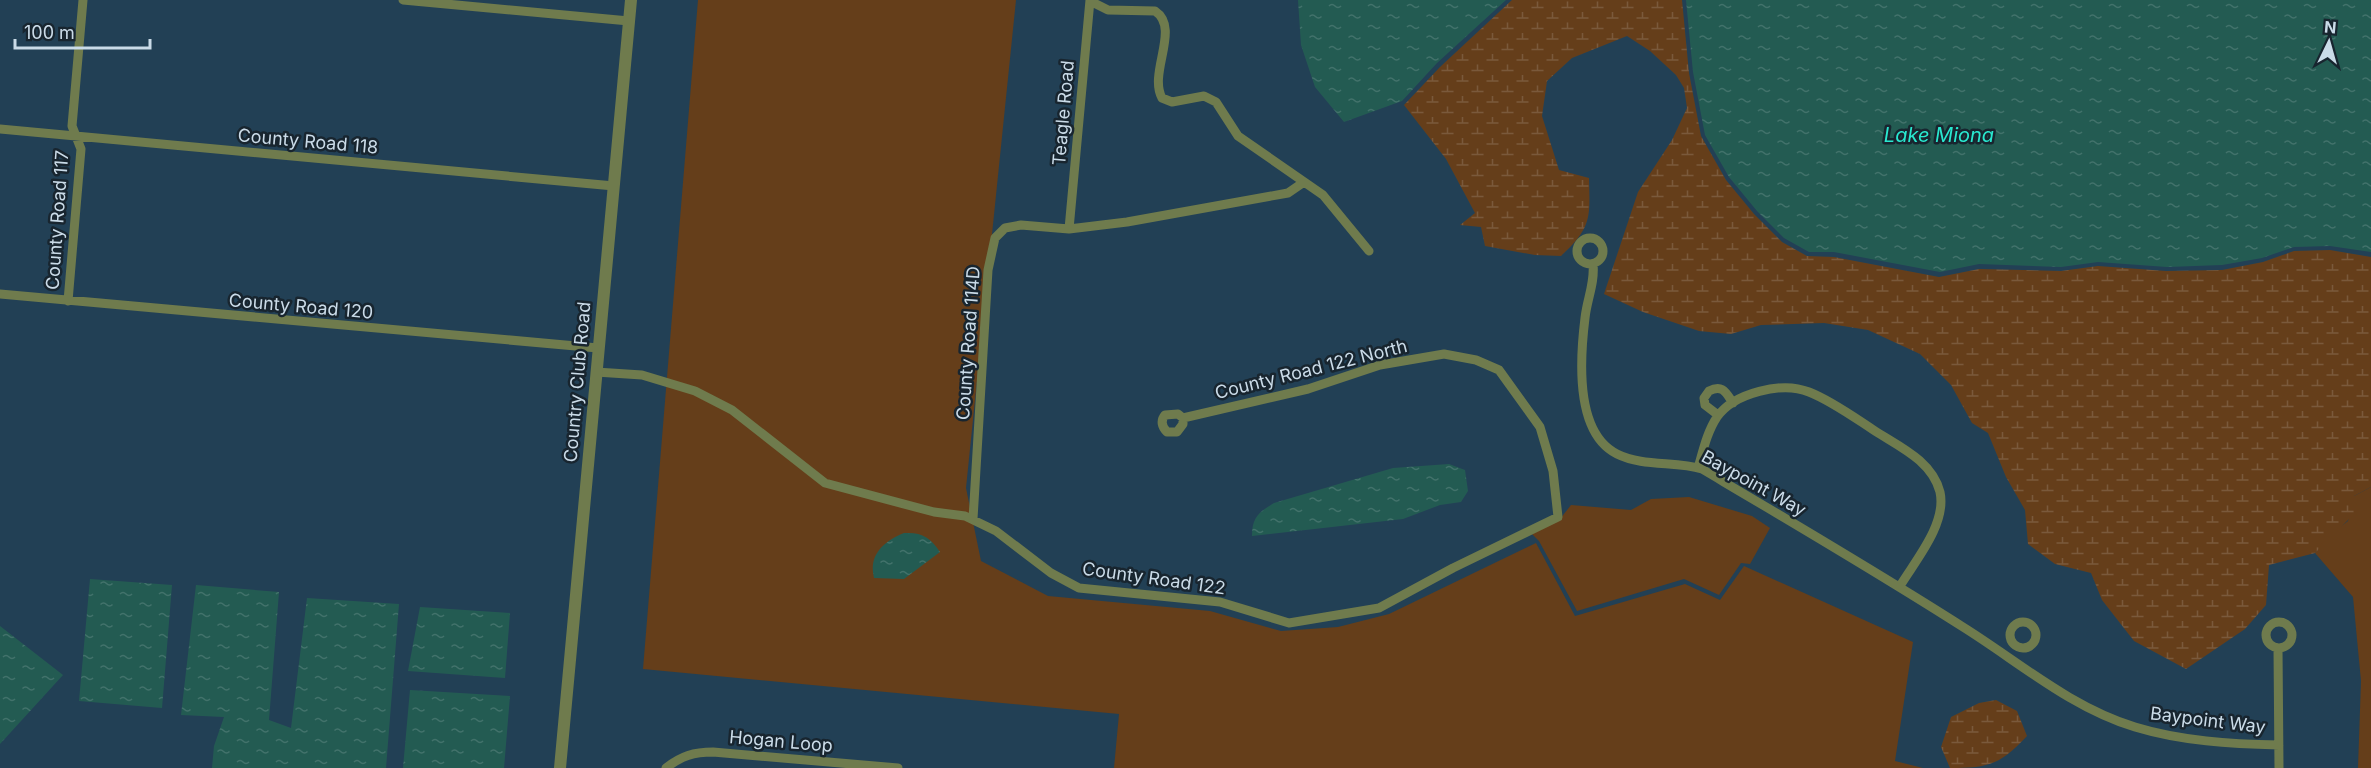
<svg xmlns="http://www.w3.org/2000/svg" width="2371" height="768" font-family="Inter,sans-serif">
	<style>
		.green { fill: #653e1a }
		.wetland { fill: url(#wetland-marsh) }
		.water { fill: url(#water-ripples) }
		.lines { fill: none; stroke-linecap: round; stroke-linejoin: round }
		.minor { stroke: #6f7b4d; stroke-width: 9 }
		.tertiary { stroke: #6f7b4d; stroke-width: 12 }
		.labels { text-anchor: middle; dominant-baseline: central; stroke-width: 5; stroke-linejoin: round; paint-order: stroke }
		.street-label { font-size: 18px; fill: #cadbe8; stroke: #18252f }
		.water-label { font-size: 20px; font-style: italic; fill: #29e8cf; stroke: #18252f }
	</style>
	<defs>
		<pattern id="wetland-marsh" width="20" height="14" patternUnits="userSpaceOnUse" patternTransform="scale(1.5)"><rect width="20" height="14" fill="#653e1a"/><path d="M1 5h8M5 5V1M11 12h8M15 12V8" fill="none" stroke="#7a593b"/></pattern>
		<pattern id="water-ripples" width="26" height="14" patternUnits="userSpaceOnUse" patternTransform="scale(1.5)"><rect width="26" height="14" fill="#235b52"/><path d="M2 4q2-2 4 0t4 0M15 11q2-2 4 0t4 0" fill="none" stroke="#42726b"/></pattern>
	</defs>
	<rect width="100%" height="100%" fill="#224055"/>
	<!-- green -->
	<path class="green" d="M698 0H1016L966 488 981 561 1048 596 1210 611 1281 631 1338 627 1389 614 1536 543 1575 616 1685 584 1720 600 1744 566 1913 642 1895 761 1923 768H1114L1119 714 643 669Z
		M2371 487V768H2358L2361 681 2353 597 2315 553 2331 534 2348 521 2354 496Z
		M1689 497 1752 516 1770 528 1750 564 1741 563 1719 595 1684 579 1577 611 1539 541 1532 534 1560 519 1571 505 1631 510 1651 499Z"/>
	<!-- wetland -->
	<path class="wetland" d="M1512 0H1682L1689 73 1701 136 1726 180 1754 214 1782 242 1807 256 1834 257 1939 277 1979 269 2061 271 2098 266 2166 271 2222 270 2263 262 2294 251 2330 250 2371 257V487L2354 496 2357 511 2315 553 2269 565 2266 605 2245 629 2186 669 2134 641 2102 600 2091 573 2055 564 2028 544 2025 510 2006 477 1988 433 1972 423 1951 385 1920 354 1868 330 1824 323 1761 325 1731 334 1699 331 1643 312 1604 294 1638 192 1672 140 1687 108 1684 88 1676 75 1650 51 1627 36 1572 58 1547 81 1542 116 1559 170 1589 178C1590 218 1592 227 1561 256L1535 255 1485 246 1481 227 1460 225 1475 213 1446 159 1404 105 1440 67Z
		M1996 700 2017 711 2027 736C2000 765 1988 768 1950 768L1941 747 1951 717 1979 703Z"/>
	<!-- water -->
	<path class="water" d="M1298 0H1506L1437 63 1402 101 1344 122 1315 87 1301 45Z
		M1686 0H2371V252L2330 246 2294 247 2262 258 2222 265 2167 267 2098 262 2061 267 1979 264 1940 272 1834 252H1809L1784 238 1757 211 1729 177 1705 135 1693 72Z
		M1449 464 1465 470 1468 491 1461 502 1440 505 1403 519 1252 536C1252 517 1259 512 1274 503L1393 468Z
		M904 533C922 532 930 537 940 552L904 579 874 578C868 555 884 541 904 533Z
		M90 579 172 585 162 708 79 701Z
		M196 585 279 592 269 720 291 728 307 598 399 604 386 768H212L214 746 224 717 181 715Z
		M420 607 510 613 505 678 408 671Z
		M0 626 63 675 0 744Z
		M410 690 510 696 504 768H403Z"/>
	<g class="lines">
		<!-- minor -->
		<path class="minor" d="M403 0 629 21
			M1090 1 1108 10 1155 11C1181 28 1148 73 1162 98L1172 102 1204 96 1216 102 1238 136 1323 195 1369 251
			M0 129 614 186
			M1069 229 1090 0
			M1577 251a13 13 0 1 1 26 0a13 13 0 1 1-26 0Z
			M1593 264C1595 283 1587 299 1585 318 1580 358 1575 433 1617 454 1643 467 1675 461 1702 469 1790 521 1877 572 1963 627 2019 662 2070 707 2135 727 2181 741 2231 744 2279 745
			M0 294 598 348
			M68 301 81 149 72 126 83 0
			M596 372 642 375 695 391 732 410 825 483 934 512 965 516 996 531 1051 573 1079 588 1220 602 1289 623 1379 608 1453 568 1558 517 1553 471 1540 427 1499 370 1476 360 1444 354 1380 365 1308 389 1183 418 1178 414 1165 415C1160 421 1162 427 1167 432H1177L1183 424V418
			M1718 415 1705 405 1704 398 1709 391C1723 384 1726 393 1733 403
			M1698 468C1703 451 1707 432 1717 417 1734 393 1782 381 1809 392 1832 401 1855 418 1875 431 1900 447 1932 461 1940 492 1947 524 1915 561 1900 586
			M973 519 988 270 995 238 1005 228 1021 225 1069 229 1127 222 1288 193 1304 182
			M2010 635a13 13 0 1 1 26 0a13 13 0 1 1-26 0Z
			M2266 635a13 13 0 1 1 26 0a13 13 0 1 1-26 0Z
			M2278 648 2279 768
			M666 768C681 756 694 752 713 752L898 768"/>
		<!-- tertiary -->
		<path class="tertiary" d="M560 768 631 0"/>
	</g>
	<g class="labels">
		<!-- street labels -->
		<g class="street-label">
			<text transform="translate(1063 113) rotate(-85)">Teagle Road</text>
			<text transform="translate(308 141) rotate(5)">County Road 118</text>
			<text transform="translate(57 220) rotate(-86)">County Road 117</text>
			<text transform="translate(301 306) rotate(5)">County Road 120</text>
			<text transform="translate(968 343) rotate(-86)">County Road 114D</text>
			<text transform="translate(1311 369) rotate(-14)">County Road 122 North</text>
			<text transform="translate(577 382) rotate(-85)">Country Club Road</text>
			<text transform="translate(1754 483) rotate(29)">Baypoint Way</text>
			<text transform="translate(1154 578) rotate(8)">County Road 122</text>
			<text transform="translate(2208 720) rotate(7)">Baypoint Way</text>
			<text transform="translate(781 741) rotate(5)">Hogan Loop</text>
		</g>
		<!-- water labels -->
		<g class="water-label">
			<text x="1939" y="135">Lake Miona</text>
		</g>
	</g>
	<!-- north arrow -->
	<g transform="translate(2329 42) rotate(5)" stroke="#18252f" stroke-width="4.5" paint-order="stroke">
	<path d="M0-4.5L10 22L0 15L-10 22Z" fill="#cadbe8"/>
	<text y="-9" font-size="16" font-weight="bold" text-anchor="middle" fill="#cadbe8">N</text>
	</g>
	<!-- scale -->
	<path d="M15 39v9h135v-9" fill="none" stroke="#cadbe8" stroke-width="3"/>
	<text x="24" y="39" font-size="18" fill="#cadbe8" stroke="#18252f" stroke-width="4.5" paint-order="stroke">100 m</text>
</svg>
